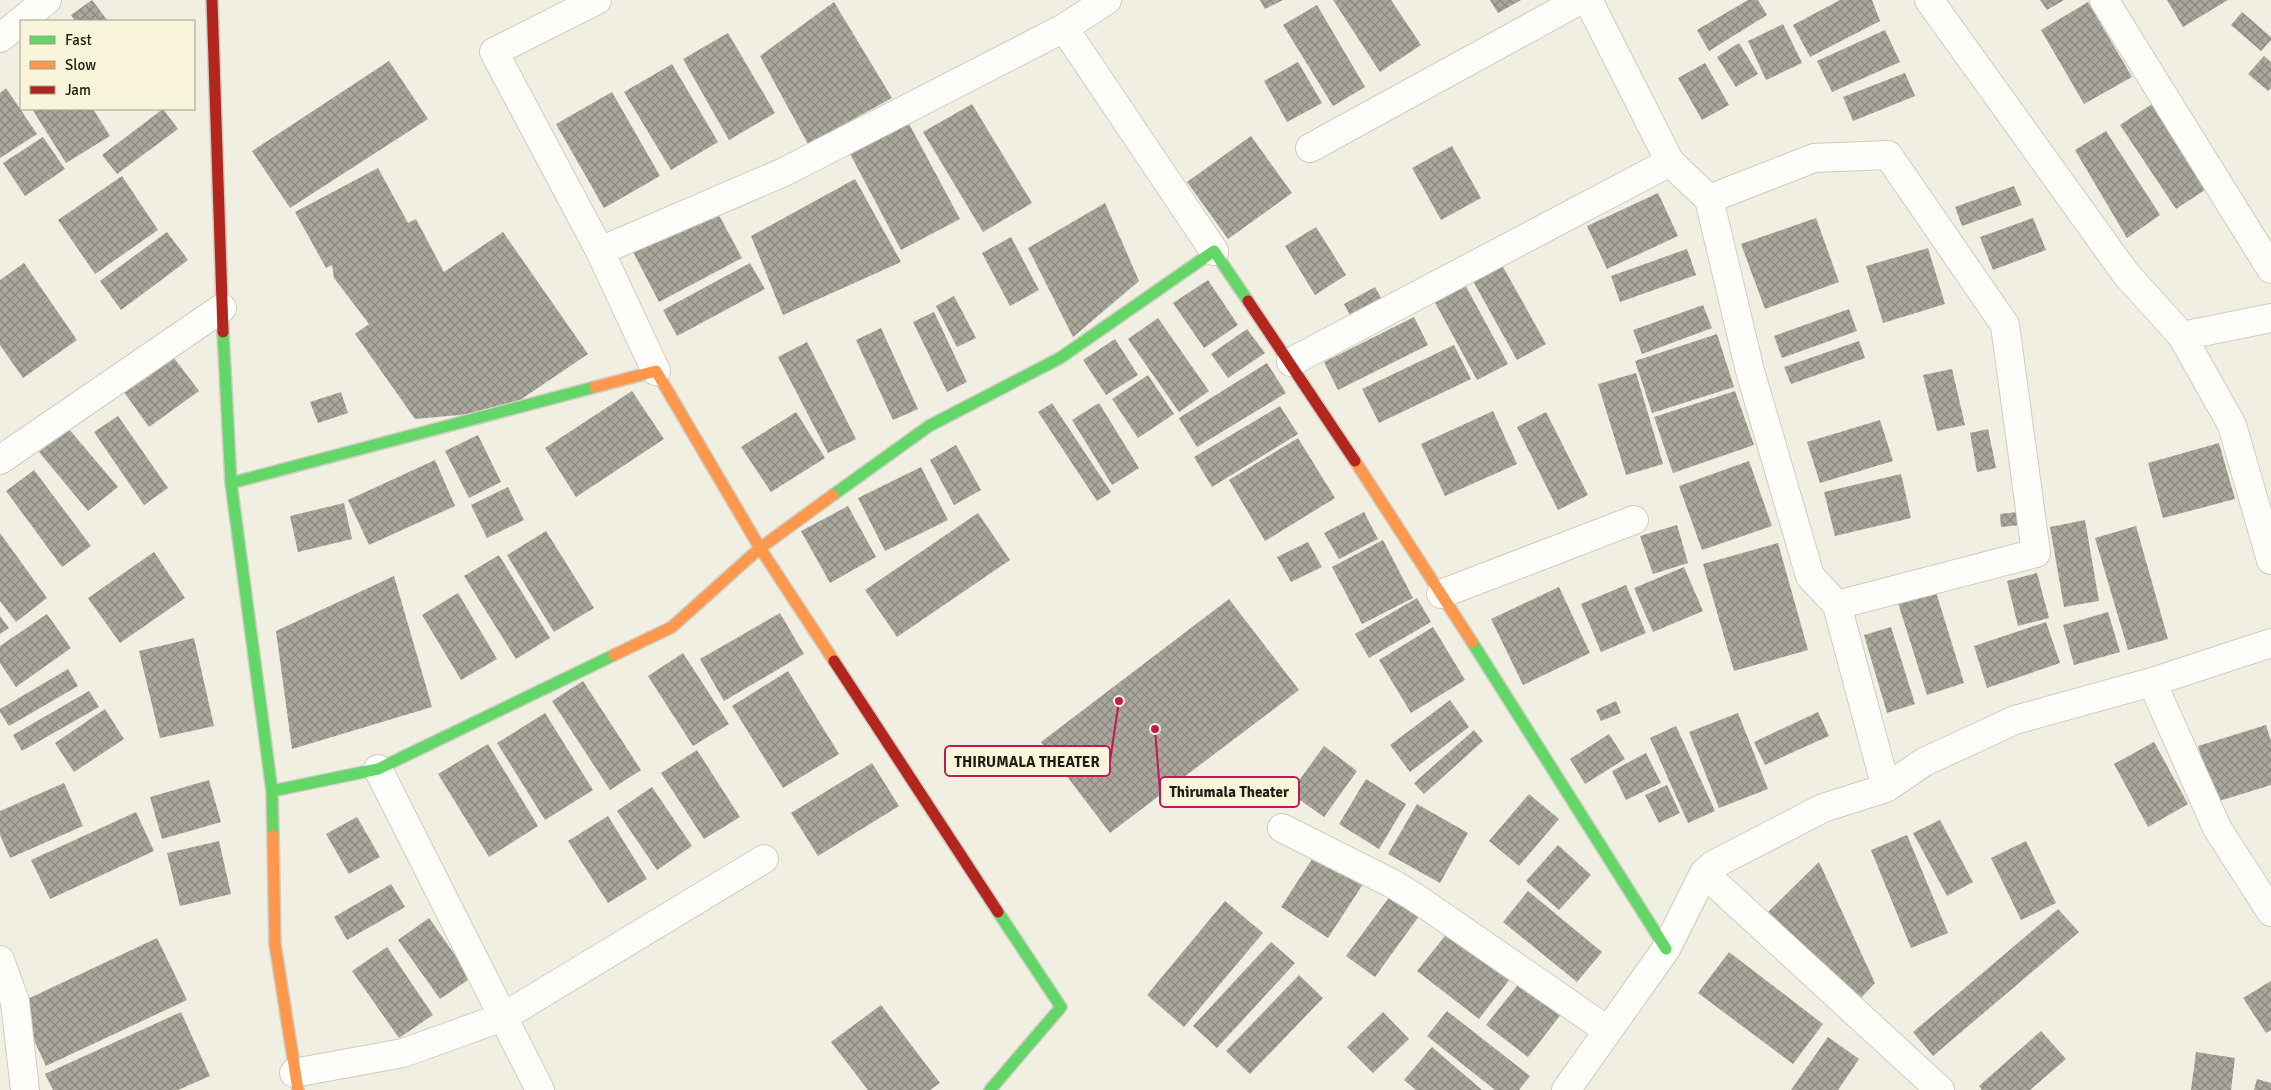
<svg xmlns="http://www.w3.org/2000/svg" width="2271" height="1090" font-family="Signika,sans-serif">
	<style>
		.building { fill: url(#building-cross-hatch) }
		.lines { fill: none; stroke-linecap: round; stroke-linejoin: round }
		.street-casing { stroke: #cecdc1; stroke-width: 30 }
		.fast-casing { stroke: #cecdc1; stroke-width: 14 }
		.slow-casing { stroke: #cecdc1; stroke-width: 14 }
		.jam-casing { stroke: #cecdc1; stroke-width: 14 }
		.street { stroke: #fdfdfa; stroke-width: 28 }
		.fast { stroke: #63d668; stroke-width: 11 }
		.slow { stroke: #ff974d; stroke-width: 11 }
		.jam { stroke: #b3261e; stroke-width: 11 }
		.leader { fill: none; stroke: #c2185b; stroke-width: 2 }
		.callout-dot { fill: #c2185b; stroke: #f8f5da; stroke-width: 2 }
		.callout { fill: #f8f5da; stroke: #c2185b; stroke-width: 2 }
		.callout-label { font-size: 15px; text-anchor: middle; font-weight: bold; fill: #1f1d14 }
	</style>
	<defs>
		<pattern id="building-cross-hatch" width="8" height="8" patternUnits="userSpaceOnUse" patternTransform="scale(1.25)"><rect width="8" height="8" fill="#aaa89d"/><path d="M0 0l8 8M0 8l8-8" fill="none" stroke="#8a887f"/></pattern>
	</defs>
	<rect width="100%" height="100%" fill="#f1efe1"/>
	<!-- building -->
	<path class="building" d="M92 0 108 21H75L71 15Z
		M1260 0H1283L1265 9Z
		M1333 0H1391L1421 45 1380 72Z
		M1490 0H1521L1498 13Z
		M1748 0H1758L1767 15 1709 51 1697 30Z
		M1840 0H1872L1880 21 1810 57 1793 25Z
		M2040 0H2064L2047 10Z
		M2167 0H2228L2183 27Z
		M834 2 892 98 808 144 760 56Z
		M2088 2 2132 77 2084 104 2041 30Z
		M1317 5 1365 87 1333 106 1283 25Z
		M2242 12 2271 37V40L2261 51 2231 25Z
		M1783 24 1802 63 1766 80 1748 41Z
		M1885 30 1900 62 1832 92 1817 61Z
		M728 33 775 113 729 140 683 59Z
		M1739 43 1758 74 1736 87 1717 57Z
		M2264 56 2271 62V88L2268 91 2248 74Z
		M389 61 428 119 290 208 252 151Z
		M1298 62 1322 103 1287 122 1264 81Z
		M1705 63 1729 105 1702 120 1678 78Z
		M672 64 718 142 671 170 624 92Z
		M1905 73 1915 96 1853 121 1843 97Z
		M6 88 37 134 0 158V93Z
		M612 92 660 176 604 208 556 124Z
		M2161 98 2217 182 2176 209 2120 125Z
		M972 104 1032 203 983 232 923 132Z
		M32 109H93L110 136 66 163Z
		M163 109 178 129 117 174 102 155Z
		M907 120 960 219 901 250 849 152Z
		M2106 131 2160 215 2127 238 2075 150Z
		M1251 136 1292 193 1228 239 1187 182Z
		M43 137 65 169 25 196 3 163Z
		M1452 146 1481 198 1441 220 1412 168Z
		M378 168 408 223 416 219 444 272 503 232 588 354 504 411 415 419 355 334 369 324 334 278 332 265 326 268 295 212Z
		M122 176 158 230 95 274 58 220Z
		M855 179 901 262 783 315 751 236Z
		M2014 186 2022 205 1962 226 1955 207Z
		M1658 193 1678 236 1607 269 1587 226Z
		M1105 203 1139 281 1073 337 1028 248Z
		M714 206 742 258 659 302 632 250Z
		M1816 218 1839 282 1765 309 1741 244Z
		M2033 218 2046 250 1993 270 1980 237Z
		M1316 227 1346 275 1315 295 1285 246Z
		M167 232 188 260 121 310 100 281Z
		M1011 237 1039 290 1010 306 982 253Z
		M1928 248 1945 304 1883 323 1866 266Z
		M1687 249 1696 275 1620 302 1611 276Z
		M24 263 77 340 23 378 0 345V280Z
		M750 263 765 289 677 336 663 310Z
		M1502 265 1546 344 1517 360 1473 281Z
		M1462 279 1508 364 1477 380 1431 295Z
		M1208 280 1238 325 1204 348 1173 303Z
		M1375 287 1386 306 1354 323 1344 304Z
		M954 296 976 338 957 347 936 306Z
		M1703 305 1712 328 1642 354 1633 330Z
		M1849 309 1857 331 1782 358 1774 336Z
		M934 312 967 382 947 392 913 322Z
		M1414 317 1428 345 1338 390 1324 362Z
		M1158 318 1209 391 1179 412 1128 339Z
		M881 328 918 409 893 420 856 340Z
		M1247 329 1265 353 1228 378 1211 354Z
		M1717 334 1734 387 1652 413 1635 361Z
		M1115 339 1138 375 1106 395 1083 360Z
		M1859 341 1865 358 1791 384 1784 367Z
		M807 342 856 439 828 453 778 357Z
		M1454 345 1471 379 1379 423 1362 389Z
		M168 350 199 391 149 427 119 385Z
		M1267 363 1286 393 1197 447 1179 418Z
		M1952 369 1965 425 1937 431 1923 375Z
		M1636 373 1663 464 1626 475 1598 384Z
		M1148 375 1174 414 1138 438 1112 399Z
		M632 391 664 439 576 497 545 448Z
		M1735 391 1754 445 1673 473 1654 417Z
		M341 392 348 413 318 423 310 402Z
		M1052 403 1111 492 1097 501 1038 412Z
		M1099 403 1139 468 1112 485 1072 420Z
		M1280 406 1298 434 1212 487 1194 457Z
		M1493 411 1517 464 1445 496 1421 444Z
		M796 412 825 458 771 492 741 447Z
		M1546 412 1588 495 1558 510 1517 427Z
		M118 416 168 488 144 505 94 432Z
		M1880 420 1893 461 1820 483 1807 442Z
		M68 428 118 487 88 511 39 452Z
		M1988 429 1996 468 1977 472 1970 433Z
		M478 435 501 482 469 498 445 451Z
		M1298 438 1335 498 1265 541 1229 480Z
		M2219 443 2235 499 2163 518 2148 463Z
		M956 445 981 490 954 505 930 460Z
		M435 460 455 506 369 545 348 500Z
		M1749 461 1772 526 1702 550 1679 486Z
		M921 467 948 520 885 551 858 498Z
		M34 470 91 546 62 567 6 491Z
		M1901 474 1911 518 1835 536 1824 492Z
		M508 487 524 520 487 538 471 505Z
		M344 503 352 539 298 552 290 516Z
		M848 506 876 557 830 583 801 531Z
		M1364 512 1378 539 1339 559 1324 533Z
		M2018 512 2020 525 2001 527 2000 514Z
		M978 513 1010 560 897 637 865 590Z
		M2085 520 2099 601 2064 607 2050 527Z
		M1677 525 1688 563 1653 574 1640 536Z
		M2136 526 2168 639 2128 650 2095 538Z
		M546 531 594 608 554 632 507 555Z
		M0 533 47 598 16 622 0 601Z
		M1383 540 1413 598 1362 624 1332 567Z
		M1308 542 1322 567 1291 582 1277 557Z
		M1778 543 1808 650 1734 671 1703 564Z
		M154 552 185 598 120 643 88 598Z
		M499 555 550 638 516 659 464 576Z
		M1684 567 1703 611 1653 632 1634 588Z
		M2037 573 2049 618 2018 626 2007 581Z
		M394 576 432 707 292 749 276 631Z
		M1626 585 1646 633 1601 652 1581 604Z
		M1559 587 1590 653 1523 685 1491 619Z
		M1936 592 1964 683 1927 695 1898 603Z
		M458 593 497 659 461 680 422 615Z
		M1417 598 1431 622 1369 658 1355 634Z
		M1229 599 1299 690 1110 833 1041 742Z
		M2108 612 2120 652 2074 665 2063 625Z
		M780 613 804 654 724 701 700 659Z
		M47 614 71 648 16 687 0 663V646Z
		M0 616 9 628 0 634Z
		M2046 622 2060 663 1987 688 1974 646Z
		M1433 627 1465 680 1411 713 1379 660Z
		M1891 627 1915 704 1887 713 1864 635Z
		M194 638 214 726 160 738 139 651Z
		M683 653 729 724 693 746 648 676Z
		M68 669 78 686 9 726 0 712V709Z
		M788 671 839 754 783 788 732 706Z
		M583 681 641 770 610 790 552 701Z
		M89 691 99 707 22 751 13 735Z
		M1450 700 1469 727 1410 772 1390 745Z
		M1616 701 1621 713 1601 721 1596 710Z
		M105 709 124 739 74 772 55 743Z
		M1818 712 1829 736 1765 765 1754 742Z
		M545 713 593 790 545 820 497 743Z
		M1738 713 1768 789 1719 808 1689 732Z
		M2266 725 2271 741V785L2216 802 2198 746Z
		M1676 726 1715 811 1688 823 1650 738Z
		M1474 730 1483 741 1424 794 1414 783Z
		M1609 734 1625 759 1585 784 1570 759Z
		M2154 742 2188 804 2148 827 2114 764Z
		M488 744 538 826 489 857 438 774Z
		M1324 746 1357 771 1324 817 1290 793Z
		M697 750 740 817 704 839 661 773Z
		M1646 753 1661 783 1626 800 1612 771Z
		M872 763 899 806 818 856 791 813Z
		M1366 779 1406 804 1379 849 1339 824Z
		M209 780 221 822 162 839 150 797Z
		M64 783 83 826 10 858 0 835V811Z
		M1667 785 1680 813 1659 823 1645 795Z
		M652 787 692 846 657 870 617 811Z
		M1529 794 1559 819 1519 866 1489 841Z
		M1417 804 1468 833 1440 883 1388 854Z
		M136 812 154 851 50 899 31 860Z
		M608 816 647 879 608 903 568 841Z
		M357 817 380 857 349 874 326 834Z
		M1940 820 1973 882 1947 896 1913 833Z
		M1907 835 1948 933 1911 948 1871 850Z
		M219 841 231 894 180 906 167 853Z
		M2026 841 2056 903 2021 920 1991 858Z
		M1558 845 1591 875 1559 910 1526 881Z
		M1316 853 1363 884 1328 938 1281 907Z
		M1819 862 1875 983 1859 1000 1760 920Z
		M391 884 405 907 347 940 334 917Z
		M1528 891 1602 952 1577 982 1503 922Z
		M1393 892 1422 912 1375 977 1346 956Z
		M1225 901 1263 933 1184 1027 1147 995Z
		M2058 909 2079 932 1933 1056 1913 1032Z
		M429 918 471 978 440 999 398 940Z
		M1452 927 1513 975 1479 1019 1417 971Z
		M157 938 187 1000 46 1066 17 1004Z
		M1271 942 1295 963 1217 1048 1193 1026Z
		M387 947 433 1015 399 1038 352 971Z
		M1729 952 1823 1024 1793 1064 1698 993Z
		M1299 975 1323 998 1250 1074 1226 1051Z
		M1521 981 1562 1013 1528 1057 1486 1025Z
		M2271 981V1030L2266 1033 2243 998Z
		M881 1005 940 1083 930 1090H868L831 1042Z
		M1447 1011 1530 1076 1519 1090H1495L1427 1036Z
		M181 1012 210 1076 178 1090H53L45 1074Z
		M1383 1012 1409 1039 1373 1073 1347 1047Z
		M2041 1031 2066 1059 2030 1090H1982L1979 1086Z
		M1828 1037 1859 1059 1838 1090H1791Z
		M1432 1047 1482 1090H1416L1404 1080Z
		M2196 1052 2235 1058 2231 1090H2191Z
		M2257 1079 2271 1083V1090H2254Z"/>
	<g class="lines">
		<!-- street casing -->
		<g class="street-casing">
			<path id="street" d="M597 0 494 52 600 251
				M1588 0 1670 162 1709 199 1750 371 1810 576 1837 605 1886 788
				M1929 0 2126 274 2182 336
				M2104 0 2271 269
				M1064 28 1214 251
				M0 38 47 0
				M1310 148 1580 0
				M1709 199 1814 158 1888 155 2005 325 2036 553 1837 605
				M2271 318 2182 336 2232 425 2271 560
				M1291 362 1670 162
				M656 371 600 251 784 172 1064 28 1107 0
				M0 460 222 308
				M1441 594 1634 520
				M2152 682 2217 828 2271 912
				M378 769 540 1090
				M1282 828 1393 884 1416 898 1607 1030
				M1704 873 1940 1090
				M0 960 15 1002 25 1090
				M294 1073 403 1053 503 1017 764 859
				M1566 1090 1666 949 1704 873 1713 865 1823 808 1886 788 1924 762 2015 720 2152 682 2271 643"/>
		</g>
		<!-- fast casing -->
		<g class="fast-casing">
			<path id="fast" d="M223 332 231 483 272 791 273 835
				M231 483 595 387
				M833 495 929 426 1060 358 1214 251 1248 301
				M1472 642 1666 949
				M272 791 378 769 614 655
				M990 1090 1061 1007 998 912"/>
		</g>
		<!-- slow casing -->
		<g class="slow-casing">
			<path id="slow" d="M595 387 656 371 760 548 834 661
				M1355 461 1472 642
				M614 655 672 627 760 548 833 495
				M273 835 275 944 298 1090"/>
		</g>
		<!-- jam casing -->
		<g class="jam-casing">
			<path id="jam" d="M212 0 223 332
				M1248 301 1355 461
				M834 661 998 912"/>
		</g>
		<!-- street -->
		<use href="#street" class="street"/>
		<!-- fast -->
		<use href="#fast" class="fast"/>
		<!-- slow -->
		<use href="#slow" class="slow"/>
		<!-- jam -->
		<use href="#jam" class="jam"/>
	</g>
	<!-- callouts -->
	<path class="leader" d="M1119 701L1110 761M1155 729L1160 792"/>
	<g class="callout-dot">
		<circle cx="1119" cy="701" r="5"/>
		<circle cx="1155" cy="729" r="5"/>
	</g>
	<g class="callout">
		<rect x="945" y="746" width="165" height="30" rx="5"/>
		<rect x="1160" y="777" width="139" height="30" rx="5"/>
	</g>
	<g class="callout-label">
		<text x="1027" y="767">THIRUMALA THEATER</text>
		<text x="1229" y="797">Thirumala Theater</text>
	</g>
	<!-- legend -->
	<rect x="20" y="20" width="175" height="90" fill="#f8f5da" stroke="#a19f8b"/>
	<rect x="30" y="36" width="25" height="8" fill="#63d668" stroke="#a19f8b"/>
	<text x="65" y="45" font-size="15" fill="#1f1d14">Fast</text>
	<rect x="30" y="61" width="25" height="8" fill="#ff974d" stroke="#a19f8b"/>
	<text x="65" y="70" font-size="15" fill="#1f1d14">Slow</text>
	<rect x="30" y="86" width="25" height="8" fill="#b3261e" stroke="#a19f8b"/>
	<text x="65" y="95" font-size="15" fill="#1f1d14">Jam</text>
</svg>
